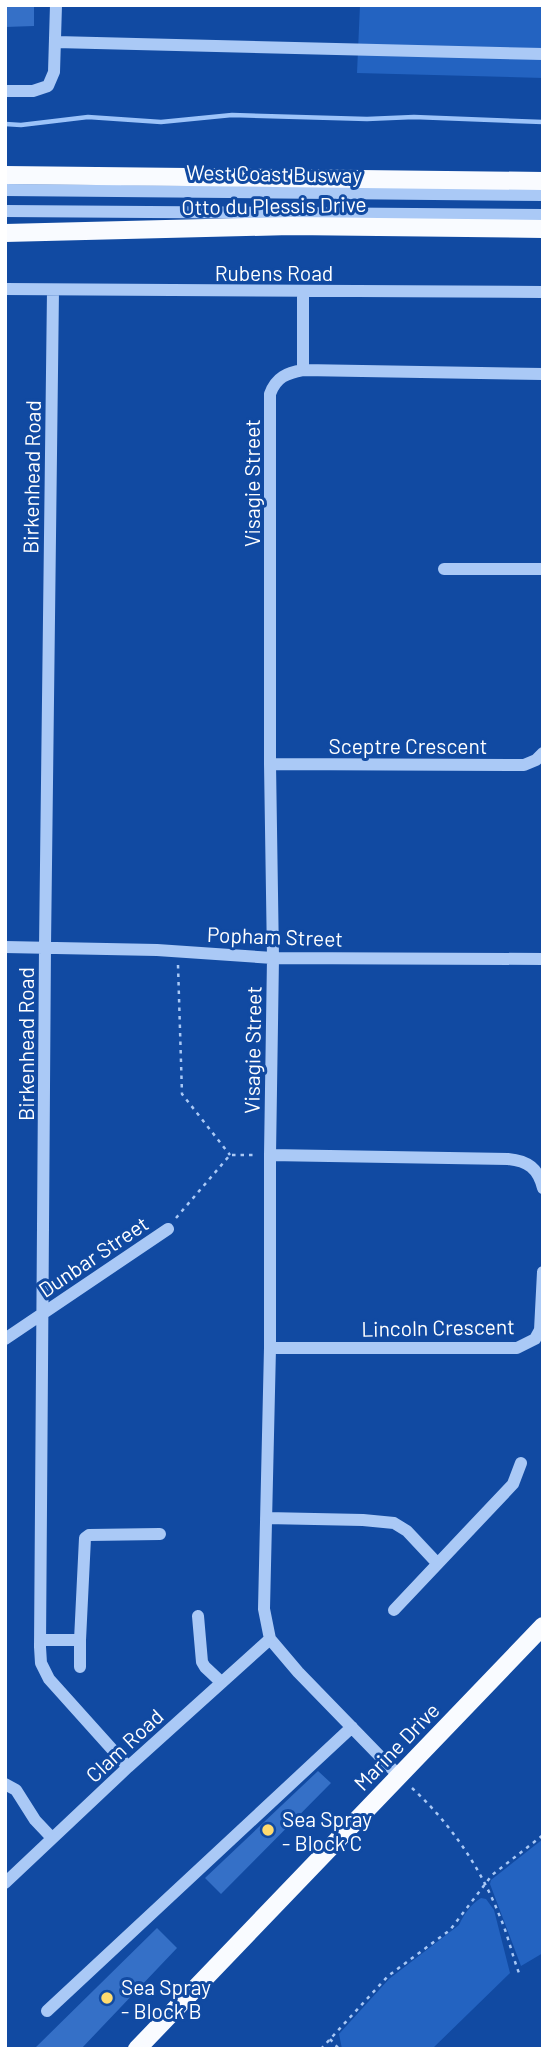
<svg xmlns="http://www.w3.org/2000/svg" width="548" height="2054" font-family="Barlow,sans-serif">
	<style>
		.green { fill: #2363c1 }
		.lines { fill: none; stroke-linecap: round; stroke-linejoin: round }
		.stream { stroke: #9cc3f9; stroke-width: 4.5 }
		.building { fill: #3570c7 }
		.path { stroke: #aac9f6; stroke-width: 2.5; stroke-dasharray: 3.5 5; stroke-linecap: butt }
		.minor { stroke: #aac9f6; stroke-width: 12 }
		.major { stroke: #f9fbff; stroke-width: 18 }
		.poi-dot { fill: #ffdb6f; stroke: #114aa2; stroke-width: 2.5 }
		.labels { text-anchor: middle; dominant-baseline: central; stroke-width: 6; stroke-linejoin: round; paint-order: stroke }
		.street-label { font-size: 21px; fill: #fff; stroke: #114aa2 }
		.poi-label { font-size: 21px; fill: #fff; stroke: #114aa2; text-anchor: start }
	</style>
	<rect width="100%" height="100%" fill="#114aa2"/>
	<!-- green -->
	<path class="green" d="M360 5H543V78L357 73Z
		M543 1839V1953L521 1966 490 1884 491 1880Z
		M481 1898 486 1899 494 1910 510 1973 432 2049H342L339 2034 389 1979 459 1925C464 1914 471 1904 481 1898Z"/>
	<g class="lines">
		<!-- stream -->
		<path class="stream" d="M5 124 21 125 88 117 161 122 232 115 367 119 414 117 543 122"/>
	</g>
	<!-- building -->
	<path class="building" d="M5 5H34V26L5 27Z
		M318 1771 331 1783 221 1894 205 1878Z
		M157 1928 177 1948 81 2049H34Z"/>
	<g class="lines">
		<!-- path -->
		<path class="path" d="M178 965 182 1094 230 1155
			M176 1218 230 1155H256
			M412 1788C450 1823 481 1868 500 1917 508 1935 512 1955 519 1973
			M330 2039 339 2049
			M321 2049 388 1976 450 1930 492 1875 543 1835"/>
		<!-- minor -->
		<path class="minor" d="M56 42 543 54
			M5 91H33L48 86 54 72 56 5
			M5 190 543 195
			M5 211 543 215
			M5 289 543 292
			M53 290 45 947 40 1647 41 1663 49 1679 128 1767
			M303 292V370
			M444 569H543
			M270 764 524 765 536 760 543 753
			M5 947 157 950 273 958 543 959
			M270 1155 508 1159C528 1161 538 1168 543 1188
			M5 1339 168 1229
			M270 1348H517L535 1339 540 1330 543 1272
			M266 1518 363 1520 394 1523 407 1531 437 1563
			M394 1610 513 1484 521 1463
			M198 1616 202 1662 205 1667 221 1682
			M40 1640H80V1667
			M80 1640 85 1538 89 1535 160 1534
			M399 1776 298 1672 270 1639 264 1609 270 1348V1155L273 958 270 764V394C276 377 287 373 303 370L543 374
			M5 1784 16 1790 35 1820 52 1838
			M5 1883 128 1767 270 1639
			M47 2011 352 1727"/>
		<!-- major -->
		<path class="major" d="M5 175 543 181
			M5 233 291 226 543 229
			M137 2049 543 1626"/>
	</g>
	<!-- markers -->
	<g class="poi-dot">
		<circle cx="268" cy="1830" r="7"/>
		<circle cx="107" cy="1998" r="7"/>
	</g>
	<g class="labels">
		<!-- street labels -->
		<g class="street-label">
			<text transform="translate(274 173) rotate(1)">West Coast Busway</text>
			<text transform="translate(274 205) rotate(-1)">Otto du Plessis Drive</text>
			<text x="274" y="272">Rubens Road</text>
			<text transform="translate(31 477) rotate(-89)">Birkenhead Road</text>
			<text transform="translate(251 483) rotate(-90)">Visagie Street</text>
			<text x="408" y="745">Sceptre Crescent</text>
			<text transform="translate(275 936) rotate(2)">Popham Street</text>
			<text transform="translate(25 1044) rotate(-90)">Birkenhead Road</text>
			<text transform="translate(252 1050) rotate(-89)">Visagie Street</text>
			<text transform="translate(93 1256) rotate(-34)">Dunbar Street</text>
			<text transform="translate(438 1327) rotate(-1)">Lincoln Crescent</text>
			<text transform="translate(124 1745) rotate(-43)">Clam Road</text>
			<text transform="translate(396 1746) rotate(-46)">Marine Drive</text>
		</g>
		<!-- poi labels -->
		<g class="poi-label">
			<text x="282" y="1818">Sea Spray<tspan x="282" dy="24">- Block C</tspan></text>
			<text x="121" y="1986">Sea Spray<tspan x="121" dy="24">- Block B</tspan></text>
		</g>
	</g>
	<!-- border -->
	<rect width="548" height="2054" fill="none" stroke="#ffffff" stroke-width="14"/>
</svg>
